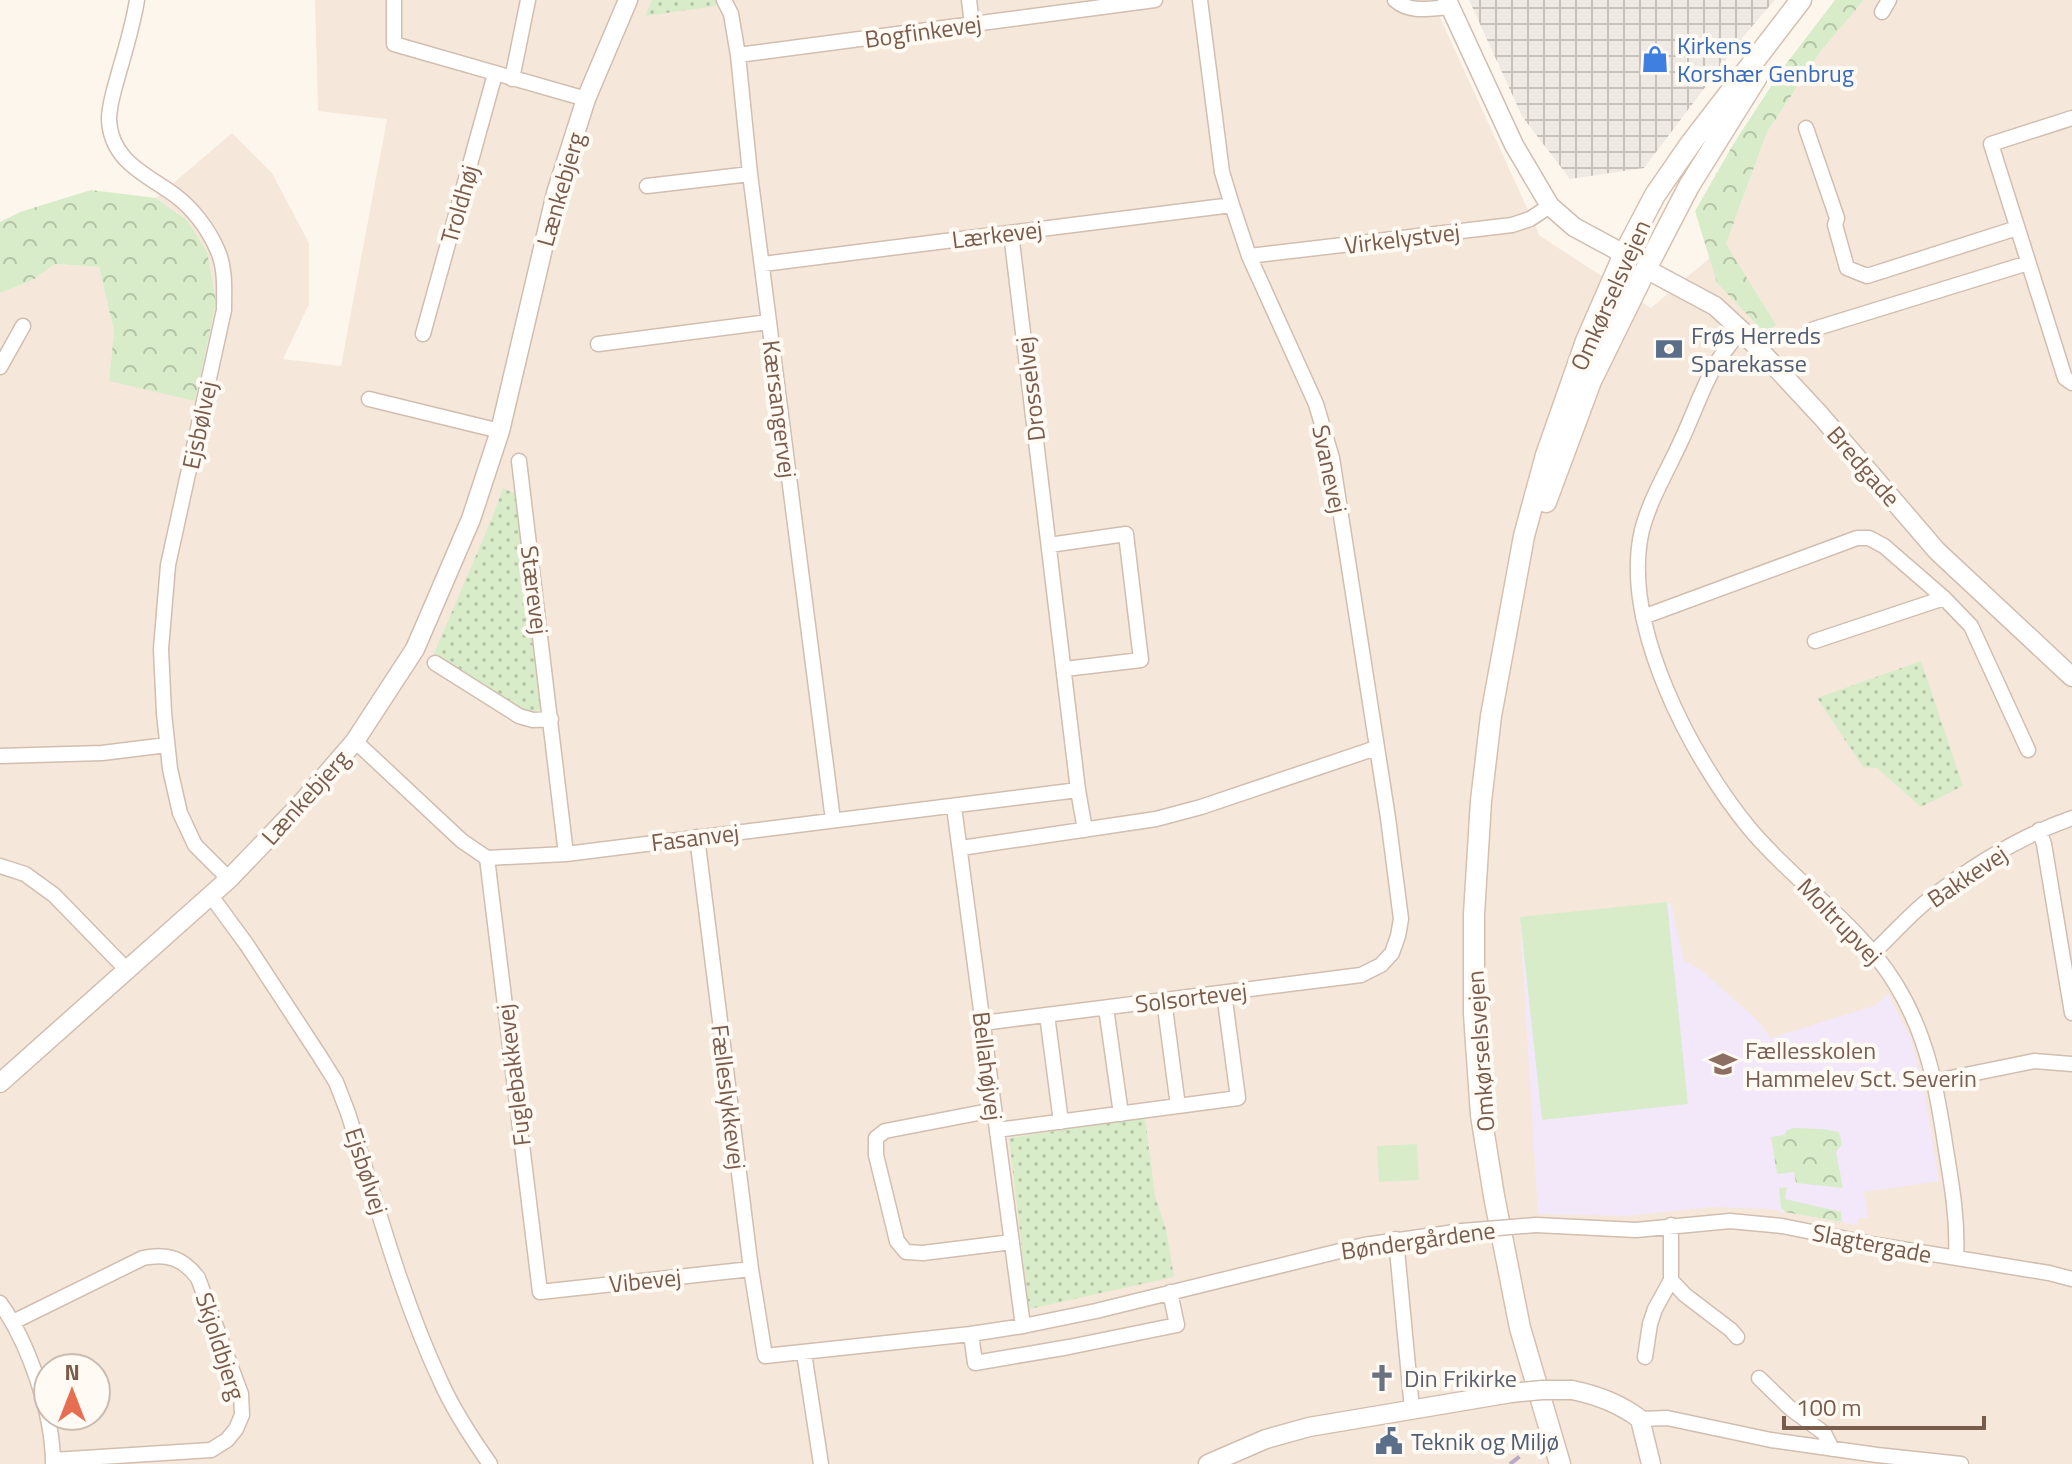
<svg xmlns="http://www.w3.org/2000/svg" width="2072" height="1464" font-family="'Titillium Web',sans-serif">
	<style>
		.residential { fill: #f5e8da; fill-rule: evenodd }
		.industrial { fill: url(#industrial-grid) }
		.education { fill: #f3e8fa }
		.grass { fill: url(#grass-dots) }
		.forest { fill: url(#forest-crowns) }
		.pitch { fill: #d8ecc9 }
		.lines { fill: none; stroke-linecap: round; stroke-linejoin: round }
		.minor-casing { stroke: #d1beb0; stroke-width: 17 }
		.tertiary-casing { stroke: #d1beb0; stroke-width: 21 }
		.secondary-casing { stroke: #d6c0b0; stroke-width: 23 }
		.minor { stroke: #fff; stroke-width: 14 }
		.tertiary { stroke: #fff; stroke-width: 18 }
		.secondary { stroke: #fff; stroke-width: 20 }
		.rail { stroke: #b9a8c9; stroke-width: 4; stroke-dasharray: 12 8; stroke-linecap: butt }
		.minor-bridge-casing { stroke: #d1beb0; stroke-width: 17; stroke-linecap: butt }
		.tertiary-bridge-casing { stroke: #d1beb0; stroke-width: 21; stroke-linecap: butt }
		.minor-bridge { stroke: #fff; stroke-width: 14 }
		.tertiary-bridge { stroke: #fff; stroke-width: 18 }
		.labels { text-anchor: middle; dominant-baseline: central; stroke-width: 8; stroke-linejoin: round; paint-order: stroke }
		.street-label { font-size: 24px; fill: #7a5c4d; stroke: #fffaf3 }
		.shop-label { font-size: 24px; fill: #366cbe; stroke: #fffaf3; text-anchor: start }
		.service-label { font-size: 24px; fill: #4e5e75; stroke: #fffaf3; text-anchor: start }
		.education-label { font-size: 24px; fill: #785e54; stroke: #fffaf3; text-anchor: start }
		.worship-label { font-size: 24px; fill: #5b616d; stroke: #fffaf3; text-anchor: start }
	</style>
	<defs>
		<pattern id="industrial-grid" width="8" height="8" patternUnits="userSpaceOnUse" patternTransform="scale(2)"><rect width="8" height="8" fill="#efe9e4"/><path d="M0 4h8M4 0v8" fill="none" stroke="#c7c0bb"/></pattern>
		<pattern id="grass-dots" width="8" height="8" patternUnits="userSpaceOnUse" patternTransform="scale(2)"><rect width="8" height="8" fill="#d8ecc9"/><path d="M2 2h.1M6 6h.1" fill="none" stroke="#b4c2a5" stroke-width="1.8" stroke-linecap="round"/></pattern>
		<pattern id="forest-crowns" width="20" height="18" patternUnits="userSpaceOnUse" patternTransform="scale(2)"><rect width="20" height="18" fill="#d8ecc9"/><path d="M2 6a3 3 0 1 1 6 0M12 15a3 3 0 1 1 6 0" fill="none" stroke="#b4c2a5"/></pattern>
	</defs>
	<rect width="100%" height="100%" fill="#fdf6ec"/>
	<!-- residential -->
	<path class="residential" d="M315 0H1432L1540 236 1651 308 1726 244 1767 132 1821 51 1864 0H2072V1464H0V293L33 280 55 264 99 267 114 331 109 381 187 220 156 198 232 133 272 173 309 243V304L283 359 341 366 387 119 318 111ZM48 1368H96V1416H48Z"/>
	<!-- industrial -->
	<path class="industrial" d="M1469 0H1775L1747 32 1644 168 1570 179 1522 116Z"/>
	<!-- education -->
	<path class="education" d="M1671 903 1684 961 1701 970 1757 1020 1771 1038 1874 1006 1888 994 1911 1039 1924 1089 1939 1181 1864 1192 1868 1218 1857 1219V1225L1768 1209 1713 1207 1624 1216 1538 1214 1520 917Z"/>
	<!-- grass -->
	<path class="grass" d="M652 0H717L716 6 645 16Z
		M503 488 516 494 543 708 536 711H521L433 656 492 518Z
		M1921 661 1963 786 1921 807 1877 768 1863 767 1817 698Z
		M1145 1117 1155 1196 1166 1229 1174 1277 1029 1309 1009 1138Z"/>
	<!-- forest -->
	<path class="forest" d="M1835 0H1864L1821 51 1767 132 1726 244 1776 325 1764 332 1717 283 1695 211 1734 143 1783 68Z
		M91 190 156 198 187 220 207 252 216 302 195 401 109 381 114 331 99 267 55 264 33 280 0 293V222L20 212Z
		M1793 1128 1823 1129 1839 1132 1842 1144 1836 1152 1843 1188 1796 1183 1794 1172 1777 1174 1771 1137 1784 1135 1787 1130Z
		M1787 1187 1785 1199 1837 1211 1841 1212 1842 1222 1785 1212 1781 1208 1779 1188Z"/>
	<!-- pitch -->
	<path class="pitch" d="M1667 902 1688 1104 1542 1120 1520 917Z
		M1417 1144 1419 1180 1379 1182 1377 1146Z"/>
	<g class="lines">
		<!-- minor casing -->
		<g class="minor-casing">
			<path id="minor" d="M137 0C133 25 126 48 119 72 115 87 109 104 109 120 111 162 148 175 176 196 193 209 208 229 217 249 226 268 224 290 224 310L168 565 161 649 164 713 170 769 180 813 195 845 229 879
				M394 0V44L586 99
				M724 0 731 14 738 55 750 174 833 820
				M969 0 972 24
				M1395 0C1411 14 1431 8 1451 7
				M1882 12 1889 0
				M738 55 1155 0
				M512 79 528 0
				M2072 118 1991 144 2065 378 2072 383
				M1806 128 1837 218 1835 225 1847 268 1867 276 2017 228
				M647 186 750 174
				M1011 233 1078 790 1085 830
				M1249 256 1512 225 1530 219 1550 206
				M763 264 1232 205
				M1814 329 2028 263
				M1741 330C1733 341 1723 352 1716 364 1702 388 1693 416 1681 441 1668 470 1650 499 1642 530 1620 624 1692 759 1750 829 1795 883 1858 923 1895 983 1928 1036 1937 1090 1946 1150 1952 1186 1958 1221 1956 1258
				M423 334 495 74
				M598 344 769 322
				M0 367 23 326
				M369 399 500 431
				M519 461 566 854
				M1049 545 1126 534 1141 660 1065 669
				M1643 617 1857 538H1869L1884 546 1944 598 1971 626 2028 750
				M1815 641 1944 598
				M435 663 519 716 533 720 551 719
				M355 741 462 841 487 858 566 854 1078 790
				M0 756 102 753 167 745
				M954 807 1023 1326
				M2039 830 2044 844 2072 1013
				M697 837 751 1269 765 1356 971 1334 1023 1326 1096 1311 1364 1245 1462 1231
				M961 848 1156 819 1201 807 1376 748
				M487 858 540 1292 751 1269
				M0 866 25 874 54 895 126 969
				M211 896 247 945 319 1055 336 1082 348 1113C376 1201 401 1297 440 1380 453 1410 471 1437 490 1464
				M1874 952C1893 934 1911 913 1932 897 1975 864 2021 836 2072 818
				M1164 1000 1178 1106
				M1106 1008 1121 1114
				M1047 1015 1061 1122
				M983 1023 1361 975 1381 965 1392 953 1398 936 1401 919 1388 818 1332 458 1316 404 1249 256 1232 205 1222 172 1200 0
				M1936 1081 2034 1061 2072 1064
				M994 1110 885 1131 876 1138V1155L897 1241 906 1252 923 1253 1012 1242
				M997 1130 1238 1098 1224 993
				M1536 1225 1636 1230 1730 1221 1782 1226 1877 1245 2049 1273 2072 1279
				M1396 1239 1412 1409
				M1671 1280 1685 1295 1731 1330 1737 1337
				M0 1303C29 1343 53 1414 53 1464
				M13 1322 143 1258C167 1253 183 1258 198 1278L241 1394 242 1415 236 1429 227 1440 211 1450 53 1460
				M971 1334 975 1363 1069 1347 1177 1325 1170 1292
				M804 1353 821 1464
				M1645 1357 1650 1324 1655 1309 1671 1280V1225
				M1759 1378 1791 1409 1824 1433 1832 1449
				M1640 1419 1667 1418 1771 1440 1877 1455 1961 1464"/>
		</g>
		<!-- tertiary casing -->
		<g class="tertiary-casing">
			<path id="tertiary" d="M1447 0 1514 145 1550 206 1574 227 1624 254
				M1646 269 1715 306 1741 330 1821 416 1937 551 2072 677
				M0 1083 229 879 299 806 355 741 415 649 471 519 500 431 556 193 586 99 628 0
				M1572 1390C1597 1395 1619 1403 1640 1419L1651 1464
				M1208 1464 1266 1439 1309 1427 1511 1393"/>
		</g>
		<!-- secondary casing -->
		<g class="secondary-casing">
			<path id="secondary" d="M1546 502 1591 381 1646 269 1689 186 1757 77
				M1560 1464 1520 1328 1494 1196 1481 1115 1474 1014V914L1481 801 1491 716 1524 536 1546 455 1586 341 1624 254 1655 195 1691 143 1801 0"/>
		</g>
		<!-- minor -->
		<use href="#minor" class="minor"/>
		<!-- tertiary -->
		<use href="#tertiary" class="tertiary"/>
		<!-- secondary -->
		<use href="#secondary" class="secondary"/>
		<!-- rail -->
		<path class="rail" d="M1510 1464 1524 1453"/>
		<!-- minor-bridge casing -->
		<g class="minor-bridge-casing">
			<path id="minor-bridge" d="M1462 1231 1536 1225"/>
		</g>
		<!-- tertiary-bridge casing -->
		<g class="tertiary-bridge-casing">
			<path id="tertiary-bridge" d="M1511 1393 1542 1390H1572"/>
		</g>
		<!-- minor-bridge -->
		<use href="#minor-bridge" class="minor-bridge"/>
		<!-- tertiary-bridge -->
		<use href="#tertiary-bridge" class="tertiary-bridge"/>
	</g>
	<!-- icons -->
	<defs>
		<g id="shop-bare" transform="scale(2.16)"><path d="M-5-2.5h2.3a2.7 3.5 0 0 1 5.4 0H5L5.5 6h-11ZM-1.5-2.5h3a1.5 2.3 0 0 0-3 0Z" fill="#3f7fe0" stroke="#fffaf3" stroke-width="2.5" paint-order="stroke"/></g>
		<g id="bank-bare" transform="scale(2.16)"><path d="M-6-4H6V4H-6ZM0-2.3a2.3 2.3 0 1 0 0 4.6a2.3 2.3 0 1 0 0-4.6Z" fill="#5c6f8a" stroke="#fffaf3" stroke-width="2.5" paint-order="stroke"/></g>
		<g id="school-bare" transform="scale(2.16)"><path d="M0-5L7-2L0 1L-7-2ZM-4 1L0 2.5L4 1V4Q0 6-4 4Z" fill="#8d6e63" stroke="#fffaf3" stroke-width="2.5" paint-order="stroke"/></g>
		<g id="church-bare" transform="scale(2.16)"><path d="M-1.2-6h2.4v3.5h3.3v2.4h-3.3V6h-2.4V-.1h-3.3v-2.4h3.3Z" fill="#6b7280" stroke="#fffaf3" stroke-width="2.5" paint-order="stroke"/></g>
		<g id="civic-bare" transform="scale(2.16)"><path d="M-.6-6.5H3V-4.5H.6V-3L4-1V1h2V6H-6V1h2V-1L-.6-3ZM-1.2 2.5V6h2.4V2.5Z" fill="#5c6f8a" stroke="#fffaf3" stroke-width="2.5" paint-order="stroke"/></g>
	</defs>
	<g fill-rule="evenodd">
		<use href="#shop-bare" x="1655" y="59"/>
		<use href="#bank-bare" x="1669" y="349"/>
		<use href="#school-bare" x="1723" y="1064"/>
		<use href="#church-bare" x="1382" y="1378"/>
		<use href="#civic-bare" x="1389" y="1441"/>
	</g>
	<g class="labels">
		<!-- street labels -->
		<g class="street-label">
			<text transform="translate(923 31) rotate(-8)">Bogfinkevej</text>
			<text transform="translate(560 189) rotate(-74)">Lænkebjerg</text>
			<text transform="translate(459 204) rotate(-74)">Troldhøj</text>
			<text transform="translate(997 234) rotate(-7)">Lærkevej</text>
			<text transform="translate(1402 238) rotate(-7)">Virkelystvej</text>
			<text transform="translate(1610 295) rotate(-66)">Omkørselsvejen</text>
			<text transform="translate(1030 389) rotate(-97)">Drosselvej</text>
			<text transform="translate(780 409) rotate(83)">Kærsangervej</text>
			<text transform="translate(199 425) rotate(-78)">Ejsbølvej</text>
			<text transform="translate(1864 466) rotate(49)">Bredgade</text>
			<text transform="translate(1330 469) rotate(78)">Svanevej</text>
			<text transform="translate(535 590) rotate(83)">Stærevej</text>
			<text transform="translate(305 797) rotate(-48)">Lænkebjerg</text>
			<text transform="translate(695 837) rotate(-7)">Fasanvej</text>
			<text transform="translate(1967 876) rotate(-34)">Bakkevej</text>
			<text transform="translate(1840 921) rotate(46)">Moltrupvej</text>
			<text transform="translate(1191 997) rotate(-7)">Solsortevej</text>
			<text transform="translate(1480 1051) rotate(-94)">Omkørselsvejen</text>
			<text transform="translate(988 1066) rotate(83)">Bellahøjvej</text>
			<text transform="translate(513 1075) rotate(-97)">Fuglebakkevej</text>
			<text transform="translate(729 1097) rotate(83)">Fælleslykkevej</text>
			<text transform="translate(367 1171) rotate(72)">Ejsbølvej</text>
			<text transform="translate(1418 1240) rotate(-8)">Bøndergårdene</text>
			<text transform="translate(1872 1243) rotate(11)">Slagtergade</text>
			<text transform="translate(645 1280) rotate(-6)">Vibevej</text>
			<text transform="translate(221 1346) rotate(72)">Skjoldbjerg</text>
		</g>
		<!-- shop labels -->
		<g class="shop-label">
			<text x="1677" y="45">Kirkens<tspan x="1677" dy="28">Korshær Genbrug</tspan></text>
		</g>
		<!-- service labels -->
		<g class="service-label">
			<text x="1691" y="335">Frøs Herreds<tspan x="1691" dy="28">Sparekasse</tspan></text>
			<text x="1411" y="1441">Teknik og Miljø</text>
		</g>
		<!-- education labels -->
		<g class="education-label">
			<text x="1745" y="1050">Fællesskolen<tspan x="1745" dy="28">Hammelev Sct. Severin</tspan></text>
		</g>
		<!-- worship labels -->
		<g class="worship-label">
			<text x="1404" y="1378">Din Frikirke</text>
		</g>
	</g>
	<!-- north arrow -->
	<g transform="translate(72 1392)"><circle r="38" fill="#fffaf3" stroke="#cabbb1" stroke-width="2"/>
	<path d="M0-6L14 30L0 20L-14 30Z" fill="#e76f51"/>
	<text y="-12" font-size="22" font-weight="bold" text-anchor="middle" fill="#7a5c4d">N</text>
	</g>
	<!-- scale -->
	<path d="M1784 1416v12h200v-12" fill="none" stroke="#7a5c4d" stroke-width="4"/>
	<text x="1796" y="1416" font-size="24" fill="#7a5c4d" stroke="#fffaf3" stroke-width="6" paint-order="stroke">100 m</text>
</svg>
